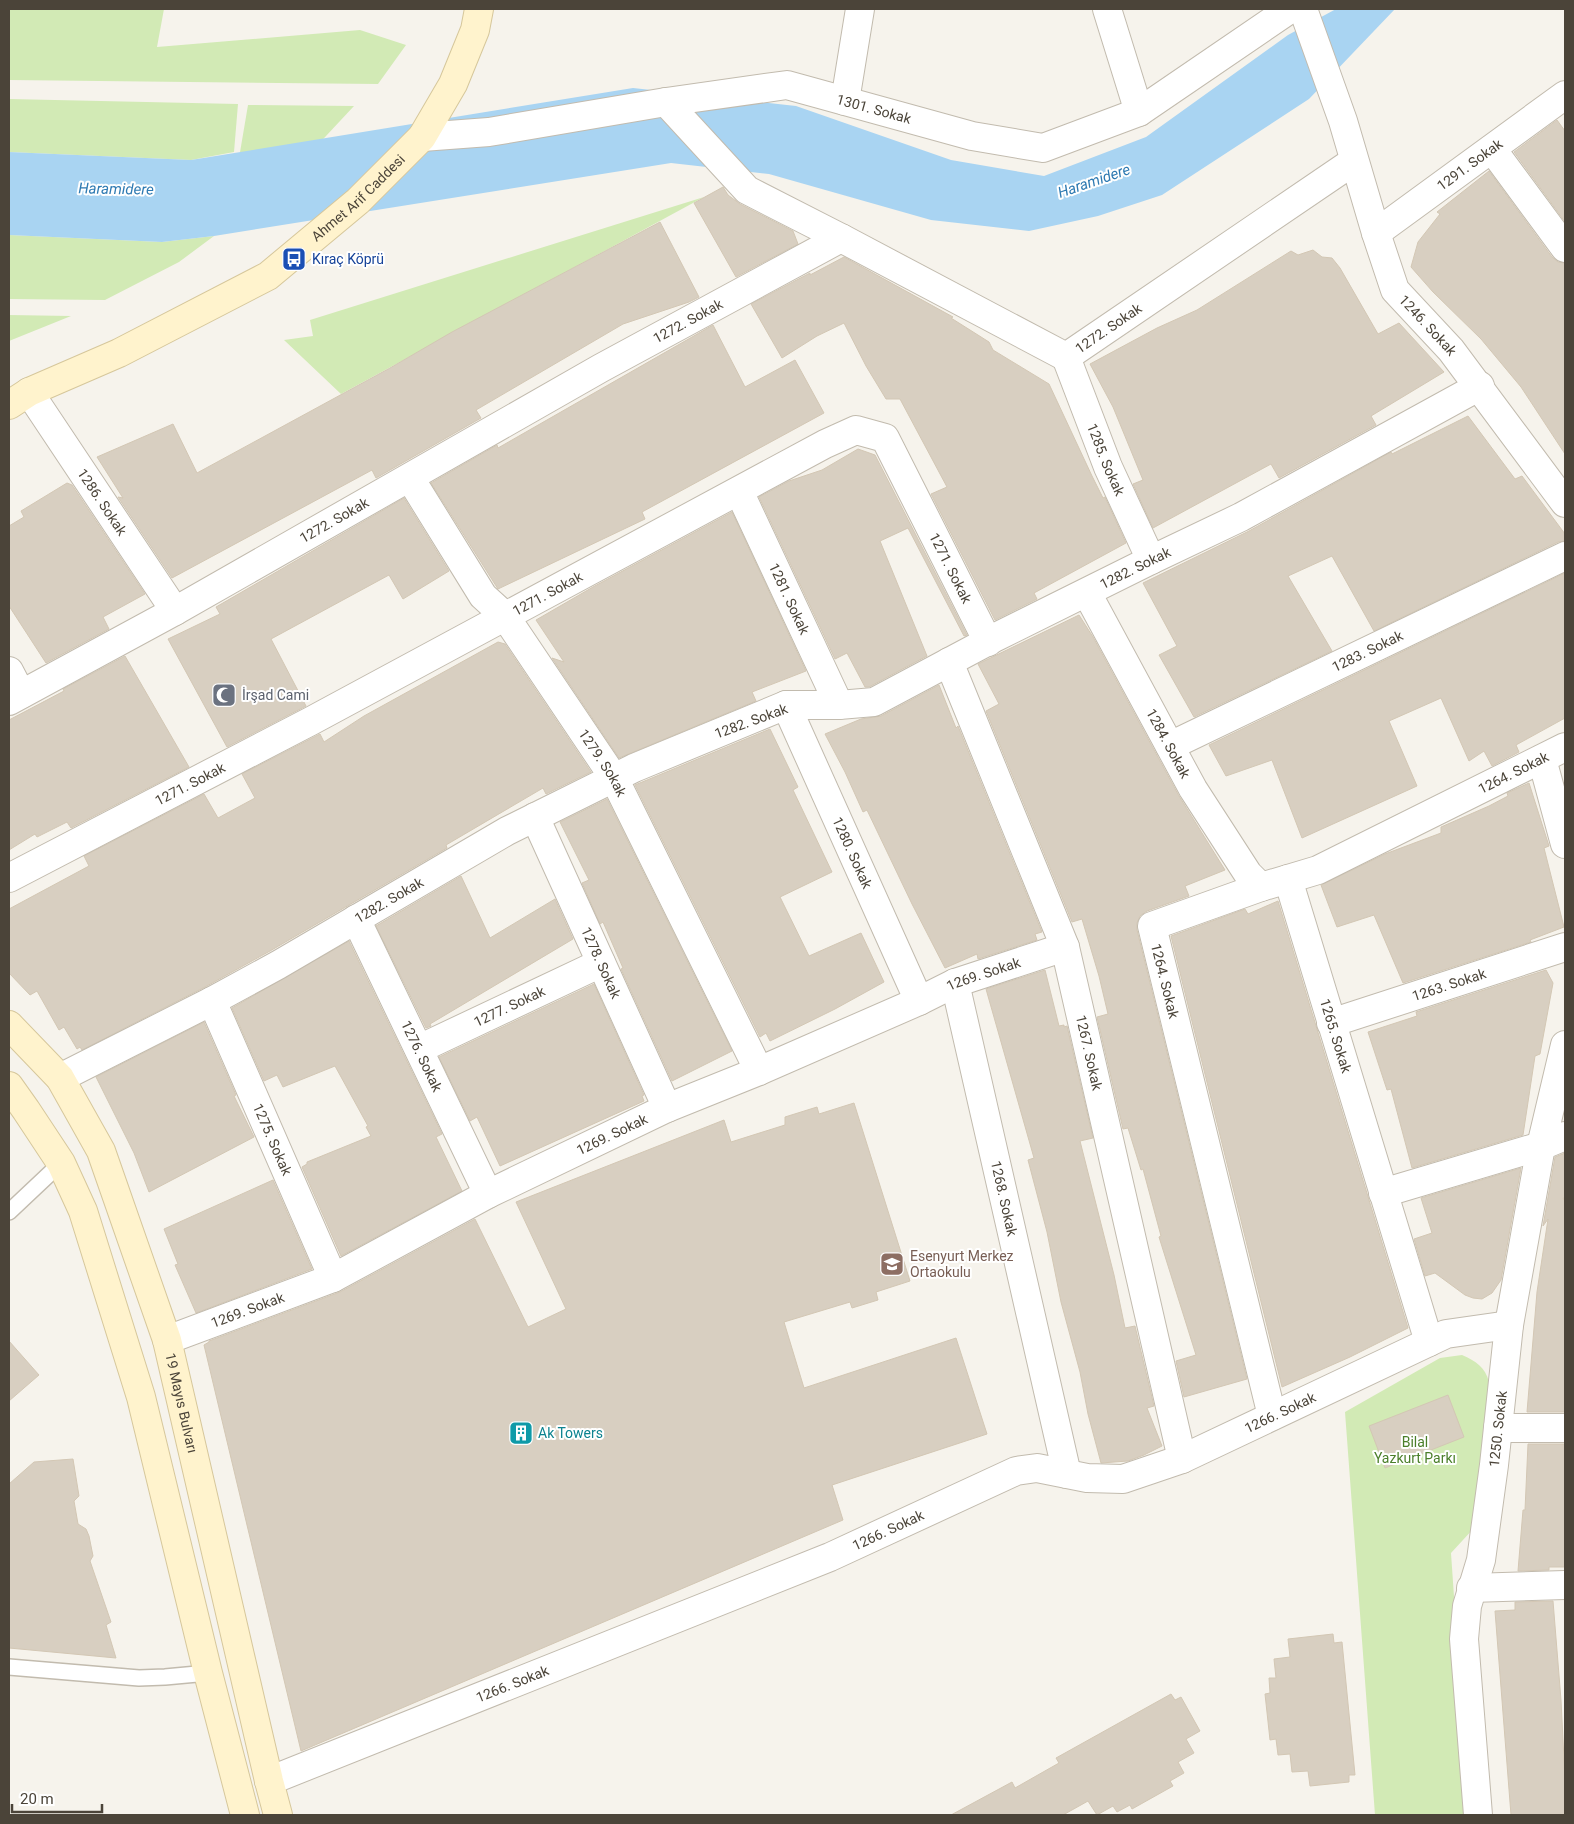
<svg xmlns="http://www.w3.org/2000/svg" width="1574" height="1824" font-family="Roboto,sans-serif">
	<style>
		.green { fill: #d2eab5 }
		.water { fill: #a9d4f2 }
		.building { fill: #d8cfc1; stroke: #d3c7b4 }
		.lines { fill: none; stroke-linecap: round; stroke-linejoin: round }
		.service-casing { stroke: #c2bbae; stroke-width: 18 }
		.minor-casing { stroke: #c2bbae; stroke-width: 30 }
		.secondary-casing { stroke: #d6c79b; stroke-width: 30 }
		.service { stroke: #fff; stroke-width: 15 }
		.minor { stroke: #fff; stroke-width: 28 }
		.secondary { stroke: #fff3cd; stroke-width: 28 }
		.labels { text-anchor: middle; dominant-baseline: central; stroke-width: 4; stroke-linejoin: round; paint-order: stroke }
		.street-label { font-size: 14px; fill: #4b4439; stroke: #fff }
		.transit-label { font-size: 14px; fill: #164399; stroke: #fff; text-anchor: start }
		.worship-label { font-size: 14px; fill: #5b616d; stroke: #fff; text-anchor: start }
		.education-label { font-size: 14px; fill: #785e54; stroke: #fff; text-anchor: start }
		.culture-label { font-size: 14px; fill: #0d838f; stroke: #fff; text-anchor: start }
		.park-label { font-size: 14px; fill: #4a7f2a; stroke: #fff }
		.water-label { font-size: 15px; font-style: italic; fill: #2e7ab2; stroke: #fff }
	</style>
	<rect width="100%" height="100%" fill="#f6f3ec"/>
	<!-- green -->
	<path class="green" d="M9 9H164L157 47 360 30 406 45 378 84 9 80Z
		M9 99 238 104 234 152 191 160 9 152Z
		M248 105 354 106 312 151 227 229Z
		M704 197 341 394 284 340 313 336 310 320Z
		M9 235 162 242 214 236 179 262 105 300 9 299Z
		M9 315 71 316 9 341Z
		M1462 1355C1476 1361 1485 1367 1489 1382L1474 1528 1451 1553 1469 1815H1375L1345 1412 1440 1358Z"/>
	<!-- water -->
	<path class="water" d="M1336 9H1395L1309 99 1162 195 1098 216 1029 231 931 220 769 174 671 163 214 236 162 242 9 235V152L191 160 633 88 796 106 951 160 1044 176 1146 137 1288 35Z"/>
	<!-- building -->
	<path class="building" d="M1557 120 1565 131V222L1514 152Z
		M1489 171 1552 257 1558 262 1565 263V454L1521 387 1481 339 1433 292 1411 267 1418 242 1440 214 1437 212Z
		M723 187 728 195 740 204 793 231 798 244 736 277 694 203Z
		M660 222 699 297 689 302 623 324 476 410 481 418 376 478 372 470 172 578 118 497 123 498 97 457 173 424 197 473 390 368 452 332Z
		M1313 250 1322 257 1332 258 1340 268 1378 334 1399 323 1444 372 1371 416 1376 425 1279 478 1271 464 1153 528 1133 484 1143 480 1113 407 1090 364 1157 328 1197 310 1291 251 1298 255Z
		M844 257 953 317 951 318 989 342 993 350 1049 384 1092 476 1103 498 1105 497 1126 543 1034 593 1037 599 995 620 931 494 947 487 900 399H886L866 366 844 323 817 336 782 358 751 304 810 273V275Z
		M713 325 745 387 795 360 824 413 642 512 645 519 498 589 431 483 497 445 498 448Z
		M1468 416 1515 479 1522 476 1565 534V541L1558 542 1374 631 1332 556 1288 576 1332 651 1194 717 1159 655 1177 646 1143 583 1249 531 1391 452 1392 454Z
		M858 449 875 455 967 635 964 636 908 528 880 541 927 656 869 687H865L847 653 835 659 759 497 789 481 822 470Z
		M67 483 72 485 145 594 103 617 109 629 46 663 9 606V526L24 517 21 511Z
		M404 498 449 571 403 599 389 575 271 639 306 706 227 747 168 639 220 614 216 607Z
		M732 512 806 671 752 692 756 701 619 758 552 658 564 662 536 620 593 587Z
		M1565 573V718L1516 745 1519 752 1492 766 1484 751 1469 761 1441 698 1389 721 1417 786 1302 838 1272 760 1226 776 1209 745Z
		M1079 615 1093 637 1179 796 1225 870 1185 886 1189 896 1147 911 1140 916 1137 923V930L1247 1379 1184 1397 1176 1361 1196 1355 1159 1237 1161 1236 1143 1169 1141 1170 1128 1128 1123 1129 1097 1017 1108 1014 1099 976 1082 919 1072 922 986 711 999 704 978 664Z
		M498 642 505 644 591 772 546 794 543 788 446 845 447 848 270 951 205 987 82 1050 80 1047 77 1049 64 1027 59 1030 37 991 30 995 9 973V909L89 866 84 856 204 794 218 818 255 798 242 774 320 734 324 742 364 716Z
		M125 656 189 767 71 828 67 822 37 837 35 834 9 850V720L64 691 63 689Z
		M939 685 956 728 958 726 1042 932 1035 934 1037 940 978 959 977 954 945 968 912 904 867 810 863 812 845 772 825 734 861 719 881 716Z
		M770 729 798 787 793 790 832 872 780 897 809 956 861 933 884 982 835 1009 770 1041 766 1033 760 1037 635 785Z
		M1529 783 1549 846 1544 848 1564 927 1530 940 1531 942 1403 983 1374 915 1337 927 1321 885 1385 854 1441 833V827L1489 806 1508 796 1507 793Z
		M607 799 732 1051 672 1081 621 969 623 968 603 922 600 924 582 883 589 880 560 822Z
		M461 876 490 938 555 899 573 939 430 1024 431 1026 426 1028 376 926Z
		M1278 901 1408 1328 1350 1357 1282 1387 1171 936 1245 909 1248 914Z
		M349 941 442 1134 436 1137 462 1191 341 1256 302 1167 307 1164V1162L371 1136 366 1127 368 1126 335 1066 283 1087 277 1075 264 1081 232 1008Z
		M1045 970 1059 1026 1064 1025V1027L1067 1026 1093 1138 1080 1141 1114 1275 1125 1328 1135 1326 1154 1406 1147 1408 1162 1446 1144 1455 1128 1461 1101 1463 1088 1414 1080 1372 1061 1302 1047 1232 1028 1160 1034 1158 986 989Z
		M1546 970 1553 983 1540 1054 1535 1056 1523 1135 1412 1168 1391 1089 1387 1090 1368 1032 1417 1016 1416 1012Z
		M594 984 644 1095 642 1096 644 1101 500 1166 477 1117 470 1121 439 1057Z
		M204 1022 236 1095 234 1096 254 1137 149 1192 134 1153 96 1077Z
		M854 1103 910 1281 876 1292 878 1300 852 1308 850 1302 784 1322 804 1388 956 1338 987 1434 832 1485 843 1520 301 1751 204 1345 209 1342V1341L340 1292 475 1219 528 1327 566 1309 516 1202 724 1120 731 1142 785 1125V1117L817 1107 819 1114Z
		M1565 1153V1196L1563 1199 1565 1200V1412H1527L1537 1292 1548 1219 1543 1226 1555 1157Z
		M1521 1168 1501 1280 1492 1293 1482 1299 1473 1298 1465 1295 1435 1273 1425 1276 1414 1239 1432 1233 1421 1198Z
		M273 1180 312 1269 196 1313 175 1265 178 1264 164 1229Z
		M9 1341 39 1375 9 1401Z
		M1448 1395 1464 1437 1385 1468 1369 1426Z
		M1528 1444H1565V1567H1549V1570L1518 1571 1523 1510H1525Z
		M73 1459 79 1496 74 1501 78 1524 86 1529 89 1536 93 1556 90 1561 111 1622 106 1625 116 1658 9 1648V1484L34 1462Z
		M1553 1601 1561 1700 1565 1779V1815H1511L1495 1611 1515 1610V1602Z
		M1333 1634 1334 1643 1342 1642 1355 1775H1349V1782L1310 1786 1308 1771 1292 1772 1290 1754 1278 1755 1276 1739 1270 1740 1265 1694 1270 1693 1269 1678H1276L1274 1659 1290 1657 1288 1639Z
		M1171 1694 1175 1700 1181 1697 1200 1731 1186 1739 1194 1753 1178 1762 1184 1773 1170 1781 1173 1786 1132 1809 1130 1805 1117 1812 1113 1806 1097 1815 1088 1801 1063 1815H951L1012 1782 1015 1788 1059 1763 1056 1758Z"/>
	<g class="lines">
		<!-- service casing -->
		<g class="service-casing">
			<path id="service" d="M9 1212 61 1163
				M9 1667 139 1678 165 1677 208 1673"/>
		</g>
		<!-- minor casing -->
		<g class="minor-casing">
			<g id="minor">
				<path d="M1107 9 1139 112"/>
				<path id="s1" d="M1303 9 1343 121 1376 233 1395 290 1451 350 1565 503"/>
				<path d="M845 101 860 9"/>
				<path d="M666 102 747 190 841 238"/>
				<path id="s2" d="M422 137 489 132 666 102 787 85 972 136 1043 148 1139 112 1290 9"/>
				<path d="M1492 149 1565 248"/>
				<path id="s3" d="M1376 233 1565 95"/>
				<path id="s4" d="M1066 357 1108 467 1151 560"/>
				<path id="s5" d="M29 392 175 611"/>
				<path id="s6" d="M410 478 483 596 505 616 614 778 759 1071"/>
				<path id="s7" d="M739 491 839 705"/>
				<path id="s8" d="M1087 593 1193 789 1248 874 1261 887"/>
				<path id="s9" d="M949 662 1065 947 1182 1459"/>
				<path d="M9 671 21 694"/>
				<path id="s10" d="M9 701 175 611 601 368 841 238 1066 357 1354 161"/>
				<path id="s11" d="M786 705 919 1001"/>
				<path id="s12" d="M1170 746 1565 556"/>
				<path d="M1542 759 1565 844"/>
				<path id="s13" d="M535 817 667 1108"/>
				<path id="s14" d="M9 878 311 721 825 444 856 430 885 438 988 642"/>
				<path id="s15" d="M1288 879 1429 1342"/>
				<path id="s16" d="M356 919 488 1194"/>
				<path id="s17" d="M955 983 1067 1474"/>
				<path id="s18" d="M212 1001 333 1278"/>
				<path id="s19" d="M1331 1023 1565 947"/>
				<path id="s20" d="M419 1049 601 963"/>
				<path id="s21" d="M60 1078 212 1001 278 965 507 831 634 768 786 705H839L874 702 996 637 1151 560 1241 517 1480 386"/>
				<path d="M1383 1193 1541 1146 1565 1136"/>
				<path id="s22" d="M167 1340 333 1278 488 1194 667 1108 759 1071 919 1001 955 983 1065 947"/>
				<path id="s23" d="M1272 1416 1152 926 1261 887 1318 870 1565 747"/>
				<path d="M1498 1428H1565"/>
				<path d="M1471 1588 1565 1585"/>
				<path id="s24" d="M269 1781 830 1557 1016 1471 1037 1468 1087 1478 1123 1479 1182 1459 1446 1334 1509 1325"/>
				<path id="s25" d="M1478 1815 1464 1639 1467 1606 1481 1560 1494 1465 1509 1325 1541 1146 1565 1045"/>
			</g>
		</g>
		<!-- secondary casing -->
		<g class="secondary-casing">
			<g id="secondary">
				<path id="s26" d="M9 405 29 392 119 353 268 276 358 201 422 137 453 84 475 30 479 9"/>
				<path id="s27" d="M9 1025 60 1078 101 1151 167 1340 269 1781 278 1815"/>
				<path d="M9 1086 26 1110 61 1163 83 1211 141 1397 208 1673 245 1815"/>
			</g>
		</g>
		<!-- service -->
		<use href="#service" class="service"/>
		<!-- minor -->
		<use href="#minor" class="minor"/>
		<!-- secondary -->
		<use href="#secondary" class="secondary"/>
	</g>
	<!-- icons -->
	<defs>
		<g id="bus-square" transform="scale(1.25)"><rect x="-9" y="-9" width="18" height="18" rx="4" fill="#1a4fb4" stroke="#fff"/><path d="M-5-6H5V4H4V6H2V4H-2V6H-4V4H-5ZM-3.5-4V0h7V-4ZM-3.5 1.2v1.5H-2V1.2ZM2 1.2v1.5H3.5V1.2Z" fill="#fff"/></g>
		<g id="mosque-square" transform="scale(1.25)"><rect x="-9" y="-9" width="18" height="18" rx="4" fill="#6b7280" stroke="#fff"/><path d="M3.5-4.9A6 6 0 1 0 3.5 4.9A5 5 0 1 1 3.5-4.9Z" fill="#fff"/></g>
		<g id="school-square" transform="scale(1.25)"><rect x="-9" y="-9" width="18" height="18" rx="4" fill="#8d6e63" stroke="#fff"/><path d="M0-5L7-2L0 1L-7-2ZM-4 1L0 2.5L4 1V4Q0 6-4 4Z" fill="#fff"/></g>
		<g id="building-square" transform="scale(1.25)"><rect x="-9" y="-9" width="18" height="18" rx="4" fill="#0f9aa8" stroke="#fff"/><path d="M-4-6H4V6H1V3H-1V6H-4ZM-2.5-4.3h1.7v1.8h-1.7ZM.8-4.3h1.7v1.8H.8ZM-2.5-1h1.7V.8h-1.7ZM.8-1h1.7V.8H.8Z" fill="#fff"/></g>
	</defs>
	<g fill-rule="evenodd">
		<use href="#bus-square" x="294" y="259"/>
		<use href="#mosque-square" x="224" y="695"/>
		<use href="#school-square" x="892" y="1264"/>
		<use href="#building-square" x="521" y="1433"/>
	</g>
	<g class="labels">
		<!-- street labels -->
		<g class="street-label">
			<text stroke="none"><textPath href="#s2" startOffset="459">1301. Sokak</textPath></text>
			<text stroke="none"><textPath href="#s3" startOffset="116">1291. Sokak</textPath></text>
			<text stroke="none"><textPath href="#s26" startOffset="409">Ahmet Arif Caddesi</textPath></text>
			<text stroke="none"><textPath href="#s10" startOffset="778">1272. Sokak</textPath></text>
			<text stroke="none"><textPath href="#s1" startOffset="344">1246. Sokak</textPath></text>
			<text stroke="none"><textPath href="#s10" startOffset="1258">1272. Sokak</textPath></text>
			<text stroke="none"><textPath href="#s4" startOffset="110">1285. Sokak</textPath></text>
			<text stroke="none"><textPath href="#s5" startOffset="132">1286. Sokak</textPath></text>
			<text stroke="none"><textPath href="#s10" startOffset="372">1272. Sokak</textPath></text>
			<text stroke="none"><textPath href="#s14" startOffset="1134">1271. Sokak</textPath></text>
			<text stroke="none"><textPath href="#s21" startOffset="1199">1282. Sokak</textPath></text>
			<text stroke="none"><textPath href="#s14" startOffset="609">1271. Sokak</textPath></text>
			<text stroke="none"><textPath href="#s7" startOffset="119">1281. Sokak</textPath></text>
			<text stroke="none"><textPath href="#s12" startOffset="219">1283. Sokak</textPath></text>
			<text transform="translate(751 721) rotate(-20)">1282. Sokak</text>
			<text stroke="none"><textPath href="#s8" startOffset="171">1284. Sokak</textPath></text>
			<text stroke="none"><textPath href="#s6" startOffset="345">1279. Sokak</textPath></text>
			<text stroke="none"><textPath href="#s23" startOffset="898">1264. Sokak</textPath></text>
			<text stroke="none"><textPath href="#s14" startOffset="204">1271. Sokak</textPath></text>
			<text stroke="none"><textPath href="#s11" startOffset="162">1280. Sokak</textPath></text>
			<text stroke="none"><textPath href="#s21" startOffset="374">1282. Sokak</textPath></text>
			<text stroke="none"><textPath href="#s13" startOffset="160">1278. Sokak</textPath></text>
			<text stroke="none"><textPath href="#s22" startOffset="896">1269. Sokak</textPath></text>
			<text transform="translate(1165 981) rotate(76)">1264. Sokak</text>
			<text stroke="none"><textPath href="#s19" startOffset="124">1263. Sokak</textPath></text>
			<text stroke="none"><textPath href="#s20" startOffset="100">1277. Sokak</textPath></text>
			<text stroke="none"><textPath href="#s15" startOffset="164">1265. Sokak</textPath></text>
			<text stroke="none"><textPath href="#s9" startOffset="416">1267. Sokak</textPath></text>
			<text stroke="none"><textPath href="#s16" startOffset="152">1276. Sokak</textPath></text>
			<text stroke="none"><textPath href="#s22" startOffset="491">1269. Sokak</textPath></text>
			<text stroke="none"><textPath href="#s18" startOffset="151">1275. Sokak</textPath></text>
			<text stroke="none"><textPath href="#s17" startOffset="221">1268. Sokak</textPath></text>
			<text stroke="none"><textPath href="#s22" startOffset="86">1269. Sokak</textPath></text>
			<text stroke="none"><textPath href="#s27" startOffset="422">19 Mayıs Bulvarı</textPath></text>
			<text stroke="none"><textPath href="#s24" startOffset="1088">1266. Sokak</textPath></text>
			<text stroke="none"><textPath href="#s25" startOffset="390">1250. Sokak</textPath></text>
			<text stroke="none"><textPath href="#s24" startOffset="668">1266. Sokak</textPath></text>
			<text stroke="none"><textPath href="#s24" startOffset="262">1266. Sokak</textPath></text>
		</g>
		<!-- transit labels -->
		<g class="transit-label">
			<text x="312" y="259">Kıraç Köprü</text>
		</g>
		<!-- worship labels -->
		<g class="worship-label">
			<text x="242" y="695">İrşad Cami</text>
		</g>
		<!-- education labels -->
		<g class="education-label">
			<text x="910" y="1256">Esenyurt Merkez<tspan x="910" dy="16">Ortaokulu</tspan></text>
		</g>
		<!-- culture labels -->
		<g class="culture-label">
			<text x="538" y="1433">Ak Towers</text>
		</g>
		<!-- park labels -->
		<g class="park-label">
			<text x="1415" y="1442">Bilal<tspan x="1415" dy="16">Yazkurt Parkı</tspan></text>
		</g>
		<!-- water labels -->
		<g class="water-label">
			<text transform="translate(1094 181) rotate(-19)">Haramidere</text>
			<text transform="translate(116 189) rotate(1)">Haramidere</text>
		</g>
	</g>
	<!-- border -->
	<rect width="1574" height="1824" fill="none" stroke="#4b4439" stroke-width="20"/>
	<!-- scale -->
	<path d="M12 1804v8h90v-8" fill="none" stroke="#4b4439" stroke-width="2.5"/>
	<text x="20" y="1804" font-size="15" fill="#4b4439" stroke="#ffffff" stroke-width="4" paint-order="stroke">20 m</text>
</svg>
